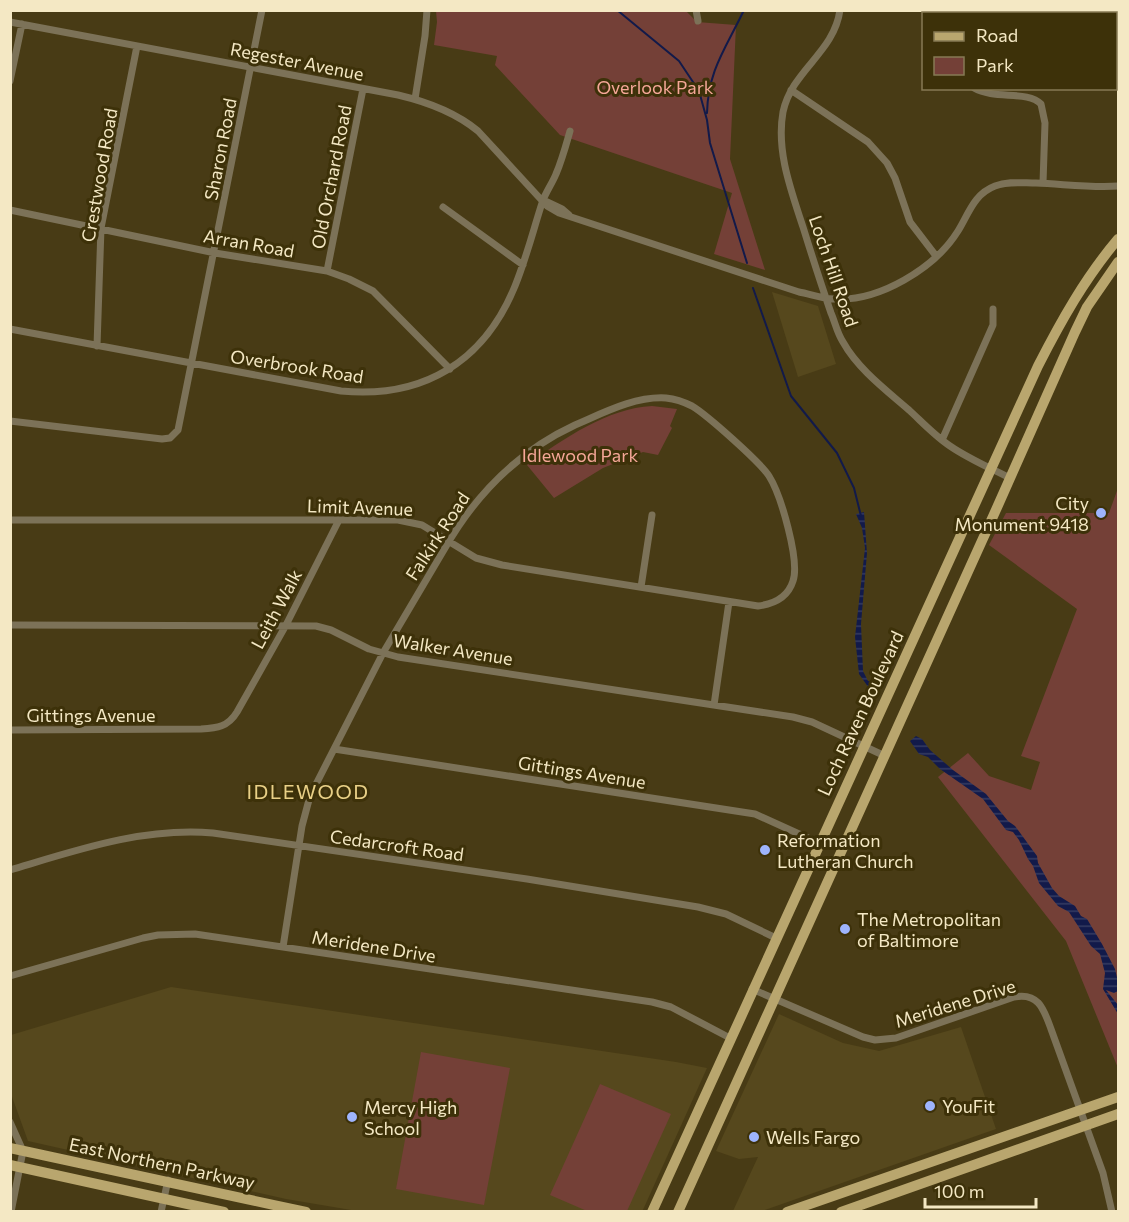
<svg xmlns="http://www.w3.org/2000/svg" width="1129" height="1222" font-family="Commissioner,sans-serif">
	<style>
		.built { fill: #56481d }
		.park { fill: #744037 }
		.water { fill: url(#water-rules) }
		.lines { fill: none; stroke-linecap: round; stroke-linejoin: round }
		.stream { stroke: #121a4a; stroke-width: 2 }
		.minor { stroke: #7c7258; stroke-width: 7 }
		.primary { stroke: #b9a66e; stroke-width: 10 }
		.poi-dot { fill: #9eb4fd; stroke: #3d3109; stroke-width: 2 }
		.labels { text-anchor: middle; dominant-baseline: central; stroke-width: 6; stroke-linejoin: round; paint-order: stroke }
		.street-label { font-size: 18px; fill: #f4e8c4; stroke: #3d3109 }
		.park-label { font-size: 18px; fill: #f6a798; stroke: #3d3109 }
		.poi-label { font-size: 18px; fill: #f4e8c4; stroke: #3d3109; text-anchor: start }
		.neighbourhood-label { font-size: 20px; letter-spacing: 1.5px; fill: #e9d087; stroke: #3d3109 }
	</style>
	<defs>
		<pattern id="water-rules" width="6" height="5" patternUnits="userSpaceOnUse" patternTransform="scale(1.5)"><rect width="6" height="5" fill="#121a4a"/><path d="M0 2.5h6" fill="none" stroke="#353b62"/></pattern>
	</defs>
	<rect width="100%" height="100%" fill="#483b15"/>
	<!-- built -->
	<path class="built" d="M772 292 818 306 836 364 798 377Z
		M171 987 676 1062 707 1068 642 1212H363L286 1199 28 1141 11 1094V1035Z
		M779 1014 843 1043 879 1051 961 1027 996 1129 762 1211H733L758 1157 739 1159 716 1151Z"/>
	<!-- park -->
	<path class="park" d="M685 10 697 22 736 25 730 159 765 270 714 254 732 193 560 135 495 65 497 56 434 45 437 22 436 11Z
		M652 406 677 409 670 426 672 428 658 455 643 452 603 468 554 498 527 465C563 439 608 408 652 406Z
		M1118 488V1068L1066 941 938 777 968 753 989 776 1031 790 1040 762 1021 756 1077 609 989 545 1006 513H1109Z
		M421 1052 510 1068 484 1205 396 1189Z
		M600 1084 671 1114 627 1211H587L550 1195Z"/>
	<!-- water -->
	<path class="water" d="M864 512 867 553 861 624 863 671 868 681 874 682 877 687 871 691 859 674 855 637 865 548 862 528 856 514Z
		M916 736 922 739 930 750 953 770 986 794 1008 821 1015 826 1037 856 1038 863 1052 888 1059 896 1075 906 1081 916 1087 919 1102 944 1115 969 1118 982V991L1114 993 1106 990 1118 1005V1014L1103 989 1105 973 1100 954 1091 946 1069 912 1058 906 1039 883 1033 866 1028 859 1019 840 1013 832 1006 830 983 799 940 769 928 757 919 754 910 741Z"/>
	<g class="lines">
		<!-- stream -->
		<path class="stream" d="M617 10 679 61 699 91 707 120 710 143 747 263
			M707 113C708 70 726 48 744 10
			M753 288 791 396 837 453 854 488 861 516"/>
		<!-- minor -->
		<path class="minor" d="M696 10 698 21
			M840 10C834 53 792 70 783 112 776 151 791 190 803 227 812 256 821 284 831 313 835 322 837 333 843 342 858 369 886 390 909 410 922 422 935 436 950 446 969 459 990 468 1010 478
			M959 14V10
			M1068 14V10
			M10 22 398 95C428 102 455 112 478 131L547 206 559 213 799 292C810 294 823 299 834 299 879 302 935 268 958 231 969 213 974 194 995 186 1008 181 1022 183 1036 183 1063 184 1092 188 1118 186
			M10 81 22 24
			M974 88C995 100 1027 90 1041 104L1045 123 1043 183
			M791 90 868 142 887 163 895 178 910 222 936 256
			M415 99 425 36 427 10
			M543 200 562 209 569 215
			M443 207 523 265
			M10 210 215 253 327 271 349 279 373 291 450 369
			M327 271 363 89
			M10 329 341 391C423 399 484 362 515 286 526 259 533 231 542 203 545 193 552 184 556 174 562 160 566 145 570 131
			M97 346 101 228 137 46
			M10 421 162 439 170 438 178 430 262 10
			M942 440 993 325V309
			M10 520H398L422 525 476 558 502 565 758 606C774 604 788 597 793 581 800 561 781 495 769 476 760 462 707 415 692 406 684 402 675 399 666 398 635 396 603 413 575 425 519 451 476 494 445 548L383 653 310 796 302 826 283 947
			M641 587 652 515
			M10 625 316 626 331 630 369 649 398 657 793 717 812 722 885 756
			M714 705 729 602
			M10 730 201 729C217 728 228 727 237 712L286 625 339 520
			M334 749 755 814 819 843
			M10 870C77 850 143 827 213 833L527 879 698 907 726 914 776 938
			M10 976 143 938 158 935 195 934 652 1002 671 1007 730 1038
			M752 989 863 1037 875 1040 896 1038 1014 997C1039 992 1044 1010 1051 1029L1103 1173 1112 1212
			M10 1122 23 1151 11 1212
			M161 1212 168 1180"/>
		<!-- primary -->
		<path class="primary" d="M10 1148 306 1212
			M10 1165 224 1212
			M652 1212 1038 366C1061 321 1085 278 1118 239
			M678 1212 995 512 1075 332 1087 307 1118 262
			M787 1212 1118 1097
			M841 1212 1118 1114"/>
	</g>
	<!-- markers -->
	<g class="poi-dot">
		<circle cx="1101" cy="513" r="6"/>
		<circle cx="765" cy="850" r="6"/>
		<circle cx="845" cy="929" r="6"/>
		<circle cx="930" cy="1106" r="6"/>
		<circle cx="352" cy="1117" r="6"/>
		<circle cx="754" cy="1137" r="6"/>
	</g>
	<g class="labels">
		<!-- street labels -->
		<g class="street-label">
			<text transform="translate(297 61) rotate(11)">Regester Avenue</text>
			<text transform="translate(220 149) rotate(-79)">Sharon Road</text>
			<text transform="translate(99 175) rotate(-80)">Crestwood Road</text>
			<text transform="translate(331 177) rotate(-79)">Old Orchard Road</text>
			<text transform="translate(249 243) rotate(10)">Arran Road</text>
			<text transform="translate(834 271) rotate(71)">Loch Hill Road</text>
			<text transform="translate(297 366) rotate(9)">Overbrook Road</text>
			<text transform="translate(360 507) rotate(2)">Limit Avenue</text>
			<text transform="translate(437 536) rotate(-57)">Falkirk Road</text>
			<text transform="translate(276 609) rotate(-62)">Leith Walk</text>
			<text transform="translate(453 649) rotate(9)">Walker Avenue</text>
			<text transform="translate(860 713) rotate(-65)">Loch Raven Boulevard</text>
			<text x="91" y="715">Gittings Avenue</text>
			<text transform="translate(582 772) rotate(9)">Gittings Avenue</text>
			<text transform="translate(397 845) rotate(8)">Cedarcroft Road</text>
			<text transform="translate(374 946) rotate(9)">Meridene Drive</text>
			<text transform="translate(955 1003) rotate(-17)">Meridene Drive</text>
			<text transform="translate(162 1163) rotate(12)">East Northern Parkway</text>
		</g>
		<!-- park labels -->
		<g class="park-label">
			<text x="655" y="87">Overlook Park</text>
			<text x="580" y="455">Idlewood Park</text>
		</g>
		<!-- poi labels -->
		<g class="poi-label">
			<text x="1089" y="503" text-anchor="end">City<tspan x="1089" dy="21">Monument 9418</tspan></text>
			<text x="777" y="840">Reformation<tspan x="777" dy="21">Lutheran Church</tspan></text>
			<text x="857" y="919">The Metropolitan<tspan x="857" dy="21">of Baltimore</tspan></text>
			<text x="942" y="1106">YouFit</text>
			<text x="364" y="1107">Mercy High<tspan x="364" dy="21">School</tspan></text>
			<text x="766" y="1137">Wells Fargo</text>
		</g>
		<!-- neighbourhood labels -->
		<g class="neighbourhood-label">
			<text x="308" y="791">IDLEWOOD</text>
		</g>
	</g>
	<!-- border -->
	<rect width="1129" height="1222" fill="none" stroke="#f4e8c4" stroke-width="24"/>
	<!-- legend -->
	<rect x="922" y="12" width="195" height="78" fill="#3d3109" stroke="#867a54" stroke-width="1.5"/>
	<rect x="934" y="32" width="30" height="9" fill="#b9a66e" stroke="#867a54" stroke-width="1.5"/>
	<text x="976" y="42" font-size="18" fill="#f4e8c4">Road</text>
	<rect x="934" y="57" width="30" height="18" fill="#744037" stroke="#867a54" stroke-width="1.5"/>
	<text x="976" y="72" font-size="18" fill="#f4e8c4">Park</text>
	<!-- scale -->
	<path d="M925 1198v9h111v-9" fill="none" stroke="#f4e8c4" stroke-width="3"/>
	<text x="934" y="1198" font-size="18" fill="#f4e8c4" stroke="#3d3109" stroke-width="4.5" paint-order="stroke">100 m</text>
</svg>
